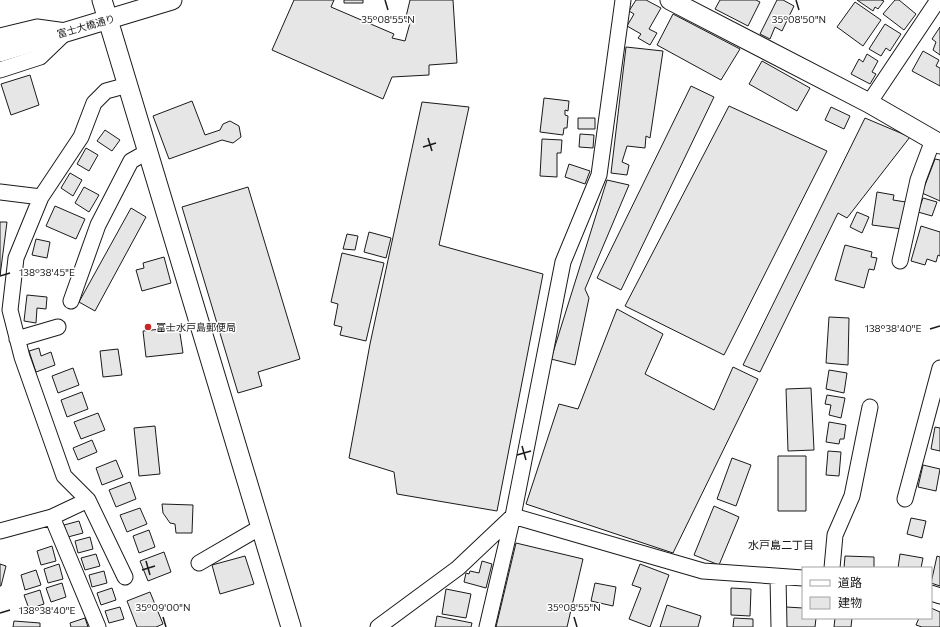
<svg xmlns="http://www.w3.org/2000/svg" width="940" height="627" font-family="Commissioner,'Noto Sans JP',sans-serif">
	<style>
		.building { fill: #e6e6e6; stroke: #1a1a1a }
		.lines { fill: none; stroke-linecap: round; stroke-linejoin: round }
		.minor-casing { stroke: #1a1a1a; stroke-width: 17 }
		.tertiary-casing { stroke: #1a1a1a; stroke-width: 21 }
		.minor { stroke: #fff; stroke-width: 15 }
		.tertiary { stroke: #fff; stroke-width: 19 }
		.ticks { fill: none; stroke: #1a1a1a; stroke-width: 1.5 }
		.poi-dot { fill: #c62828; stroke: #fff; stroke-width: 1.5 }
		.labels { text-anchor: middle; dominant-baseline: central; stroke-width: 3; stroke-linejoin: round; paint-order: stroke }
		.street-label { font-size: 10px; fill: #1a1a1a; stroke: #fff }
		.poi-label { font-size: 10px; fill: #1a1a1a; stroke: #fff; text-anchor: start }
		.neighbourhood-label { font-size: 11px; fill: #1a1a1a; stroke: #fff }
		.ticks-label { font-size: 10px; text-anchor: middle; fill: #1a1a1a; stroke: #fff; stroke-width: 3; stroke-linejoin: round; paint-order: stroke }
	</style>
	<rect width="100%" height="100%" fill="#fff"/>
	<!-- building -->
	<path class="building" d="M294 0H334L331 7 394 34 392 38 405 41 410 23 405 21 410 0H453L457 63 429 65V75L392 77 383 99 272 50Z
		M344 0H363V3H344Z
		M636 0H646L661 8 649 29 657 33 650 45 638 38 641 34 627 26 634 14 629 11Z
		M720 0H756L760 2 748 26 715 9Z
		M777 0H783L794 6 782 31 775 27 770 39 760 34Z
		M857 0H881L884 1 878 9 875 7 873 11Z
		M895 0H899L916 14 904 30 883 14Z
		M855 2 881 20 863 46 837 27Z
		M673 14 740 49 721 80 657 45Z
		M885 24 901 34 890 51 886 48 881 56 869 49Z
		M940 27V55L933 50 936 42 932 39Z
		M626 47 663 51 650 138 646 136 645 148 627 146 622 162 629 165 627 175 611 173Z
		M923 51 939 60 936 66 940 68V86L912 71Z
		M867 54 878 61 872 72 876 74 870 84 851 74 859 59 863 62Z
		M762 61 810 88 797 111 749 84Z
		M30 75 39 105 11 115 1 84Z
		M691 86 714 97 621 290 597 278Z
		M544 98 569 101 568 111 565 110V115L568 116 567 128H564L563 135 540 132Z
		M192 101 205 135 220 130 223 124 230 121 239 126 241 137 233 143 222 140 169 159 153 116Z
		M422 102 469 107 439 245 543 274 497 511 397 494 394 472 349 458 370 344Z
		M729 106 827 151 724 355 625 306Z
		M831 107 850 116 844 129 825 120Z
		M578 118H595V129H578Z
		M865 118 910 137 847 218 838 213 760 372 743 365Z
		M105 130 120 140 112 151 97 141Z
		M580 134 594 135 593 148 579 147Z
		M542 139 562 140 561 153H557V177L540 176Z
		M86 148 98 155 89 171 77 164Z
		M935 159 940 160V201L922 193Z
		M569 164 590 171 585 184 565 177Z
		M70 173 82 180 73 196 61 188Z
		M607 180 629 185 585 289 589 298 575 365 551 359Z
		M84 187 99 195 89 212 75 203Z
		M248 187 300 359 258 372 262 386 238 393 182 207Z
		M877 192 894 195 893 200 906 202 902 229 872 225Z
		M923 198 937 202 932 216 918 212Z
		M55 206 85 219 76 239 46 226Z
		M131 208 146 217 95 311 79 302Z
		M857 212 869 217 862 233 850 227Z
		M0 222H7L0 276Z
		M921 226 940 232V256L938 255 936 262 927 259 925 265 911 261Z
		M369 232 391 238 386 258 364 252Z
		M347 234 358 236 355 250 343 249Z
		M36 239 50 242 47 258 32 255Z
		M845 245 872 252 871 257 877 258 874 270 869 269 864 288 835 280Z
		M342 253 384 263 366 341 340 335 342 327 334 325 338 304 331 302Z
		M164 257 171 283 142 291 136 270 144 268 143 263Z
		M27 295 47 297 46 309 37 308 36 323 24 321Z
		M617 309 663 334 645 374 714 410 733 367 758 379 673 553 526 504 559 404 578 409Z
		M829 317 849 318 848 365 826 363Z
		M179 327 183 353 146 357 143 331Z
		M39 348 41 356 51 352 55 365 36 372 29 351Z
		M118 349 122 375 103 377 100 351Z
		M73 368 79 385 58 393 52 376Z
		M829 370 847 373 844 393 826 389Z
		M811 388 814 450 788 451 786 389Z
		M82 392 88 409 67 417 61 400Z
		M827 395 845 398 841 418 829 415 831 405 825 404Z
		M98 413 105 430 81 439 74 422Z
		M829 422 846 425 844 439H840L839 444 826 442Z
		M155 426 160 474 139 476 134 428Z
		M935 427 940 428V451L931 449Z
		M92 440 97 452 78 460 73 448Z
		M828 451 841 452 839 476 826 475Z
		M778 456H806V511H778Z
		M732 458 751 465 736 506 717 499Z
		M116 460 123 477 102 485 96 468Z
		M923 465 940 469 936 491 918 487Z
		M130 482 136 499 116 507 109 490Z
		M162 504 193 505 192 533H176L175 524 170 523 163 513Z
		M714 506 739 517 719 565 694 555Z
		M140 508 147 524 127 532 120 515Z
		M911 518 926 521 922 538 907 534Z
		M79 521 83 533 68 537 64 525Z
		M149 530 155 547 139 553 133 536Z
		M90 537 93 549 78 553 75 541Z
		M516 543 583 559 567 627H496Z
		M52 546 56 561 41 565 37 551Z
		M164 552 171 572 148 581 140 561Z
		M96 554 100 566 85 570 81 558Z
		M900 554 923 558 921 568H898Z
		M245 556 254 584 220 594 212 565Z
		M845 556 874 557V568H844Z
		M937 556 940 557V586L931 583Z
		M482 561 492 564 486 588 464 582 466 573 469 574 470 571 479 573Z
		M0 564 6 566 1 586H0Z
		M59 564 63 579 48 583 44 569Z
		M640 564 669 575 650 627 629 619 641 588 632 585Z
		M36 570 41 585 25 590 21 575Z
		M104 571 107 583 92 587 89 575Z
		M62 583 66 597 51 602 46 588Z
		M595 583 616 587 613 606 591 601Z
		M112 588 116 600 101 605 97 593Z
		M731 588 751 589 750 616 731 615Z
		M446 589 471 594 466 618 442 614Z
		M40 590 44 604 29 609 24 595Z
		M150 592 163 624 156 627H137L127 601Z
		M667 605 701 616 698 627H660Z
		M120 607 124 619 109 623 105 611Z
		M786 607 803 608V618H816L815 627H785Z
		M931 608 940 612V627H922L916 625 919 618H931Z
		M437 616 472 623 471 627H435Z
		M85 618 88 627H71L70 623Z
		M734 618 753 619V627H733Z
		M835 618H852L851 627H834Z
		M14 621 40 623V627H13Z"/>
	<g class="lines">
		<!-- minor casing -->
		<g class="minor-casing">
			<path id="minor" d="M0 36 37 27 66 31
				M0 70 40 57 65 33
				M869 103 938 0
				M0 192 41 197
				M900 261 918 180 933 140
				M71 301 98 225 131 161 147 152
				M17 339 58 327
				M905 499 940 368
				M88 500 52 517 98 627
				M513 516 703 571 803 578
				M0 531 52 517
				M199 563 261 527
				M832 568 835 535 852 496 870 407
				M125 577 88 500 64 476 22 357 10 310 16 258 41 197 81 137 94 103 106 91 128 85
				M778 577 779 627
				M931 593 940 596
				M378 627 458 568 513 516
				M487 627 513 516 563 262 599 175 623 0"/>
		</g>
		<!-- tertiary casing -->
		<g class="tertiary-casing">
			<path id="tertiary" d="M102 0 291 627
				M670 0 869 103 940 144
				M0 52 172 0"/>
		</g>
		<!-- minor -->
		<use href="#minor" class="minor"/>
		<!-- tertiary -->
		<use href="#tertiary" class="tertiary"/>
	</g>
	<!-- ticks -->
	<path class="ticks" d="M385 0 388 10M796 0 799 10M428 138 432 151M423 147 436 143M0 276 10 273M930 329 940 326M522 446 526 460M517 455 531 451M146 561 150 575M142 570 155 566M0 613 10 610M163 617 166 627M574 617 577 627"/>
	<!-- markers -->
	<circle class="poi-dot" cx="148" cy="327" r="4"/>
	<g class="labels">
		<!-- street labels -->
		<g class="street-label">
			<text transform="translate(86 26) rotate(-16)">富士大橋通り</text>
		</g>
		<!-- poi labels -->
		<g class="poi-label">
			<text x="156" y="327">富士水戸島郵便局</text>
		</g>
		<!-- neighbourhood labels -->
		<g class="neighbourhood-label">
			<text x="781" y="544">水戸島二丁目</text>
		</g>
	</g>
	<g class="ticks-label">
		<text x="388" y="23">35°08'55"N</text>
		<text x="799" y="23">35°08'50"N</text>
		<text x="47" y="276">138°38'45"E</text>
		<text x="893" y="332">138°38'40"E</text>
		<text x="163" y="611">35°09'00"N</text>
		<text x="574" y="611">35°08'55"N</text>
		<text x="47" y="614">138°38'40"E</text>
	</g>
	<!-- legend -->
	<rect x="802" y="567" width="130" height="52" fill="#ffffff" stroke="#a3a3a3"/>
	<rect x="810" y="580" width="20" height="6" fill="#ffffff" stroke="#a3a3a3"/>
	<text x="838" y="587" font-size="12" fill="#1a1a1a">道路</text>
	<rect x="810" y="597" width="20" height="12" fill="#e6e6e6" stroke="#a3a3a3"/>
	<text x="838" y="607" font-size="12" fill="#1a1a1a">建物</text>
</svg>
